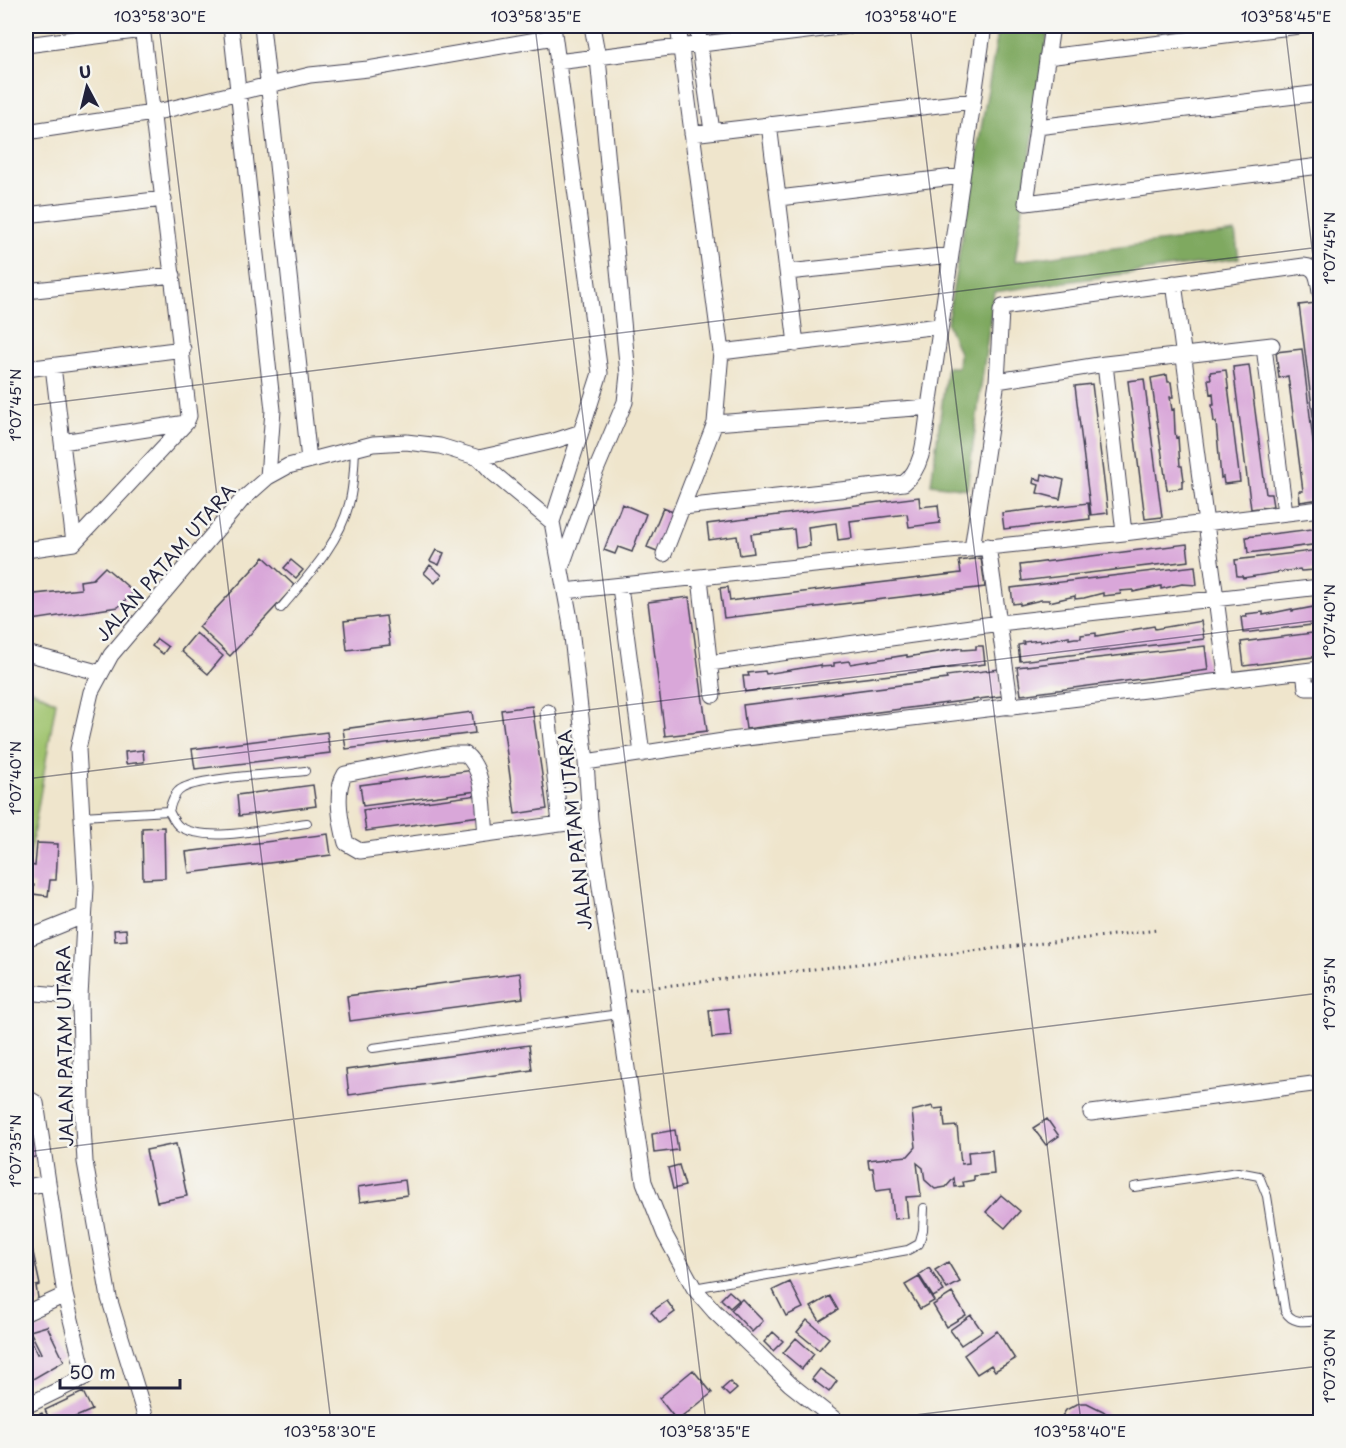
<svg xmlns="http://www.w3.org/2000/svg" width="1346" height="1448" font-family="'Playpen Sans',sans-serif">
	<style>
		.green { fill: #9fc36d; stroke: #607254; stroke-width: 1.5 }
		.forest { fill: #7fa960; stroke: #50664e; stroke-width: 1.5 }
		.building { fill: #d9a7d9 }
		.lines { fill: none; stroke-linecap: round; stroke-linejoin: round }
		.lane-casing { stroke: #413f51; stroke-width: 10 }
		.street-casing { stroke: #413f51; stroke-width: 17 }
		.path { stroke: #413f51; stroke-width: 3; stroke-dasharray: 1.5 4.5; stroke-linecap: butt }
		.lane { stroke: #fff; stroke-width: 8 }
		.street { stroke: #fff; stroke-width: 15 }
		.ticks { fill: none; stroke: #22223b; stroke-width: 1.5; stroke-opacity: 0.45 }
		.labels { text-anchor: middle; dominant-baseline: central; stroke-width: 5; stroke-linejoin: round; paint-order: stroke }
		.street-label { font-size: 18px; fill: #22223b; stroke: #f6f6f2 }
		.neatline { fill: none; stroke: #22223b; stroke-width: 2 }
		.ticks-label { font-size: 15px; text-anchor: middle; fill: #22223b }
	</style>
	<rect width="100%" height="100%" fill="#f6f6f2"/>
	<filter id="ink" filterUnits="userSpaceOnUse"><feTurbulence type="fractalNoise" baseFrequency=".0167" numOctaves="2"/><feDisplacementMap in="SourceGraphic" scale="12" xChannelSelector="R" yChannelSelector="G"/><feConvolveMatrix kernelMatrix="1 2 1 2 8 2 1 2 1" color-interpolation-filters="sRGB"/></filter>
	<filter id="wash" filterUnits="userSpaceOnUse"><feTurbulence type="fractalNoise" baseFrequency=".008" numOctaves="4" result="noise"/><feDisplacementMap in="SourceGraphic" scale="24" xChannelSelector="R" yChannelSelector="G"/><feGaussianBlur stdDeviation="1.35" result="paint"/><feColorMatrix in="noise" values="0 0 0 0 0 0 0 0 0 0 0 0 0 0 0 0 0 1.4 0 .05"/><feComposite in="paint" operator="in"/></filter>
	<g filter="url(#wash)">
		<rect width="100%" height="100%" fill="#efe5cc"/>
		<!-- green -->
		<path class="green" d="M26 687 56 702 26 877Z"/>
		<!-- forest -->
		<path class="forest" d="M999 26H1049L1015 261 1235 232 1239 258 994 292 967 489 931 484 947 367H958L959 353 947 323Z"/>
		<g id="blocks">
			<!-- building -->
			<path class="building" d="M1316 303 1320 342 1319 462 1299 305Z
				M1302 349 1320 499 1300 502 1299 491H1303L1288 376 1279 378 1276 352Z
				M1249 365 1266 494H1271L1273 506 1251 509 1233 367Z
				M1226 370 1240 482 1224 484 1223 477 1221 478 1216 422H1214L1212 405H1214L1213 393 1210 394 1208 379H1211L1210 372Z
				M1167 375 1168 382H1171L1173 397H1170L1172 410 1174 409 1175 432 1176 438 1178 437 1180 466H1182L1184 480 1182 481V488L1167 490 1151 378Z
				M1144 379 1162 517 1145 519 1128 381Z
				M1092 384 1108 513 1091 515 1075 386Z
				M1042 474 1064 480 1060 499 1037 493 1039 485 1033 483 1034 478 1041 480Z
				M919 497 920 507 938 505 940 523 909 527 907 514 850 521 852 538 838 540 836 523 808 527 810 546 796 548 794 529 751 534 754 553 740 555 737 536 709 540 707 524Z
				M1088 503 1090 519 1004 529 1002 513Z
				M622 504 646 514 632 552 618 547 615 554 604 550Z
				M663 508 678 514 662 553 647 547Z
				M1320 528V544L1248 553 1246 537Z
				M1187 544 1189 561 1022 581 1020 565Z
				M436 550 444 553 439 565 430 561Z
				M1320 550V566L1315 567 1316 570 1301 571 1300 569 1243 578 1242 576H1237L1235 560Z
				M264 557 295 586 230 656 199 627Z
				M981 558 985 587 724 618 720 588 728 587 730 601 744 599 961 573 959 561Z
				M291 560 303 570 296 578 284 568Z
				M430 565 442 575 435 583 424 573Z
				M1195 566 1197 585 1182 584 1161 589V586L1133 592V590L1120 591 1121 594 1103 596V593L1084 598 1075 599V596L1049 602V600H1041L1020 605V603L1013 604 1011 588Z
				M105 567 134 592 118 607 26 621V595L81 589 80 581 93 579Z
				M689 597 707 731 665 736 648 602Z
				M1319 606 1320 624 1243 633 1241 617H1247L1246 614 1263 612V615L1292 609V611Z
				M386 616 390 645 347 650 344 621Z
				M1201 621 1204 639 1020 661 1018 645 1024 644 1023 642 1040 640V642L1069 636V639L1075 638H1081V635L1096 633V636L1154 626 1155 629Z
				M1320 632V656L1244 666 1241 642Z
				M196 633 223 656 208 674 181 651Z
				M157 639 168 647 163 654 152 646Z
				M976 646H983L985 664 745 692 743 676H749L748 673 765 671 766 674 821 665V667L834 666V663L849 661 850 664 907 655V657L962 648V650L976 649Z
				M1205 646 1208 670 1021 695 1017 667Z
				M999 669 1002 696 746 729 743 705 947 679 946 676Z
				M532 706 547 809 515 814 501 710Z
				M472 712 475 733 346 749 343 729Z
				M327 732 330 753 195 769 192 749Z
				M143 750 144 762 126 764 125 752Z
				M474 770 477 791 363 806 360 785Z
				M313 785 316 806 239 816 237 795Z
				M478 795 480 816 366 831 363 810Z
				M164 827 165 878 143 879 142 828Z
				M328 834 331 855 189 873 186 852Z
				M37 843 58 844 56 880H50L48 896 33 894 34 885 29 884 30 865 35 866Z
				M126 929 127 940 115 941 114 930Z
				M520 973 523 998 350 1021 347 996Z
				M728 1008 731 1036 712 1038 709 1010Z
				M529 1045 532 1070 349 1095 346 1070Z
				M933 1106 934 1109 943 1108 945 1127 957 1126 961 1164 969 1163 968 1152 992 1150 994 1174 974 1176V1180L963 1182 964 1186 955 1187 954 1178 946 1187 935 1189 925 1180 923 1168 917 1163 921 1196 906 1197 908 1218 894 1219 891 1189 876 1191 873 1168H869L868 1160 908 1156 916 1147 912 1111Z
				M1047 1119 1059 1136 1046 1145 1033 1128Z
				M675 1130 678 1150 654 1153 652 1134Z
				M35 1140 39 1156 26 1159V1142Z
				M176 1144 187 1196 157 1202 146 1150Z
				M679 1165 685 1186 673 1189 668 1168Z
				M405 1180 407 1195 360 1202 358 1187Z
				M1001 1195 1020 1211 1005 1228 986 1212Z
				M29 1234 40 1285 36 1286 39 1304 26 1307V1235Z
				M948 1262 960 1282 947 1289 935 1270Z
				M929 1268 944 1291 933 1297 919 1275Z
				M919 1277 934 1301 920 1309 905 1285Z
				M790 1282 803 1308 786 1316 773 1290Z
				M729 1291 739 1300 730 1308 721 1299Z
				M952 1293 966 1315 946 1327 933 1305Z
				M830 1296 838 1310 820 1321 811 1307Z
				M742 1299 763 1321 752 1332 731 1310Z
				M667 1301 675 1312 660 1323 651 1312Z
				M971 1315 982 1331 961 1345 950 1330Z
				M807 1320 829 1338 819 1350 797 1332Z
				M47 1326 64 1361 26 1383V1329L38 1354 41 1353 30 1331Z
				M997 1331 1015 1359 995 1371 991 1365 977 1374 964 1355Z
				M773 1332 783 1341 773 1351 764 1342Z
				M796 1338 814 1354 802 1369 783 1353Z
				M820 1369 837 1381 829 1392 812 1379Z
				M693 1370 712 1393 677 1421 659 1398Z
				M730 1382 737 1389 729 1396 722 1389Z
				M83 1392 92 1410 64 1422H59L58 1419 51 1422 45 1410Z
				M1079 1403H1087L1103 1411 1108 1415 1109 1422H1089V1418L1058 1422 1066 1410Z
				M42 1413 47 1422H26L34 1417Z"/>
		</g>
	</g>
	<g filter="url(#ink)">
		<use href="#blocks" fill-opacity="0" stroke="#413f51" stroke-width="1.5"/>
		<g class="lines">
			<!-- lane casing -->
			<g class="lane-casing">
				<path id="lane" d="M281 608C307 577 339 544 349 504 354 486 354 467 355 449
					M169 811C172 817 175 824 180 827 210 844 273 827 307 823
					M82 816 169 811C171 803 174 792 183 788 204 777 278 774 305 771
					M373 1048 619 1014
					M1134 1187 1238 1172 1259 1176 1267 1196 1285 1311C1293 1325 1307 1321 1320 1320
					M694 1288 908 1250 919 1244 923 1230 924 1208"/>
			</g>
			<!-- street casing -->
			<g class="street-casing">
				<path id="street" d="M231 26 273 410 268 477
					M262 26 309 460
					M697 26 712 131
					M1052 26 1026 203 1320 166
					M26 45 143 30
					M1047 57 1299 26
					M557 62 847 26
					M769 124 796 344
					M1037 127 1320 93
					M26 132 153 113 310 75 368 69 554 37
					M692 134 973 101
					M779 198 962 176
					M26 215 164 199
					M788 272 951 255
					M1174 283 1227 681
					M26 291 173 275
					M1272 345 1105 364 997 381 1001 311 1003 307 1304 266C1318 267 1318 280 1320 292
					M1264 347 1285 513
					M721 352 939 326
					M1105 364 1124 533
					M53 366 74 543
					M26 369 183 349
					M715 423 929 407
					M62 442 186 423
					M479 458 554 441 581 432
					M683 507 904 483C925 467 925 431 929 407L984 26
					M552 522 600 373 553 26
					M988 546 1011 707
					M972 549 997 381
					M26 550 74 543 186 423 189 416 142 26
					M664 554 715 423 721 352 678 26
					M561 568 594 475 625 402 628 374 598 58 592 26
					M700 578 713 695
					M620 587 642 754
					M565 591 1124 533 1320 509
					M26 653 101 673
					M710 663 1000 623 1320 587
					M1304 671 1306 688H1320
					M548 712 560 824
					M586 762 730 740 1320 669
					M486 834C483 810 486 770 465 754H451L345 774C334 791 341 825 346 843L360 851 590 820
					M26 939 83 916
					M26 992 80 997
					M26 1097 36 1103 37 1109 65 1295 85 1377 26 1406
					M1091 1113 1320 1083
					M26 1187 47 1183
					M26 1313 65 1295
					M147 1422 109 1298 85 1162 82 1108 80 997 86 887 78 749 91 692 111 655 242 500 268 477 288 466 373 444 406 442 440 446 479 458 493 473 552 522 570 619 586 762 590 820 644 1182 665 1235 694 1288 714 1311 790 1384 838 1422"/>
			</g>
			<!-- path -->
			<path class="path" d="M629 990 1158 930"/>
			<!-- lane -->
			<use href="#lane" class="lane"/>
			<!-- street -->
			<use href="#street" class="street"/>
		</g>
	</g>
	<!-- ticks -->
	<path class="ticks" d="M159 26 331 1422M535 26 706 1422M910 26 1081 1422M1285 26 1320 314M26 33 90 26M26 406 1320 247M26 779 1320 620M26 1152 1320 993M857 1422 1320 1366"/>
	<g class="labels">
		<!-- street labels -->
		<g class="street-label">
			<text transform="translate(165 562) rotate(-49)">JALAN PATAM UTARA</text>
			<text transform="translate(574 830) rotate(-96)">JALAN PATAM UTARA</text>
			<text transform="translate(64 1046) rotate(-91)">JALAN PATAM UTARA</text>
		</g>
	</g>
	<!-- margin -->
	<rect width="1346" height="1448" fill="none" stroke="#f6f6f2" stroke-width="66"/>
	<!-- north arrow -->
	<g transform="translate(87 87) rotate(353)" stroke="#f6f6f2" stroke-width="4.5" paint-order="stroke">
	<path d="M0-4.5L10 22L0 15L-10 22Z" fill="#22223b"/>
	<text y="-9" font-size="16" font-weight="bold" text-anchor="middle" fill="#22223b">U</text>
	</g>
	<!-- scale -->
	<path d="M60 1379v9h120v-9" fill="none" stroke="#22223b" stroke-width="3"/>
	<text x="69" y="1379" font-size="18" fill="#22223b" stroke="#f6f6f2" stroke-width="4.5" paint-order="stroke">50 m</text>
	<rect x="33" y="33" width="1280" height="1382" class="neatline"/>
	<g class="ticks-label">
		<text x="160" y="22">103°58'30"E</text>
		<text x="536" y="22">103°58'35"E</text>
		<text x="911" y="22">103°58'40"E</text>
		<text x="1286" y="22">103°58'45"E</text>
		<text transform="translate(1330 248) rotate(-90)" y="5">1°07'45"N</text>
		<text transform="translate(16 405) rotate(-90)" y="5">1°07'45"N</text>
		<text transform="translate(1330 621) rotate(-90)" y="5">1°07'40"N</text>
		<text transform="translate(16 778) rotate(-90)" y="5">1°07'40"N</text>
		<text transform="translate(1330 994) rotate(-90)" y="5">1°07'35"N</text>
		<text transform="translate(16 1151) rotate(-90)" y="5">1°07'35"N</text>
		<text transform="translate(1330 1366) rotate(-90)" y="5">1°07'30"N</text>
		<text x="330" y="1437">103°58'30"E</text>
		<text x="705" y="1437">103°58'35"E</text>
		<text x="1080" y="1437">103°58'40"E</text>
	</g>
</svg>
